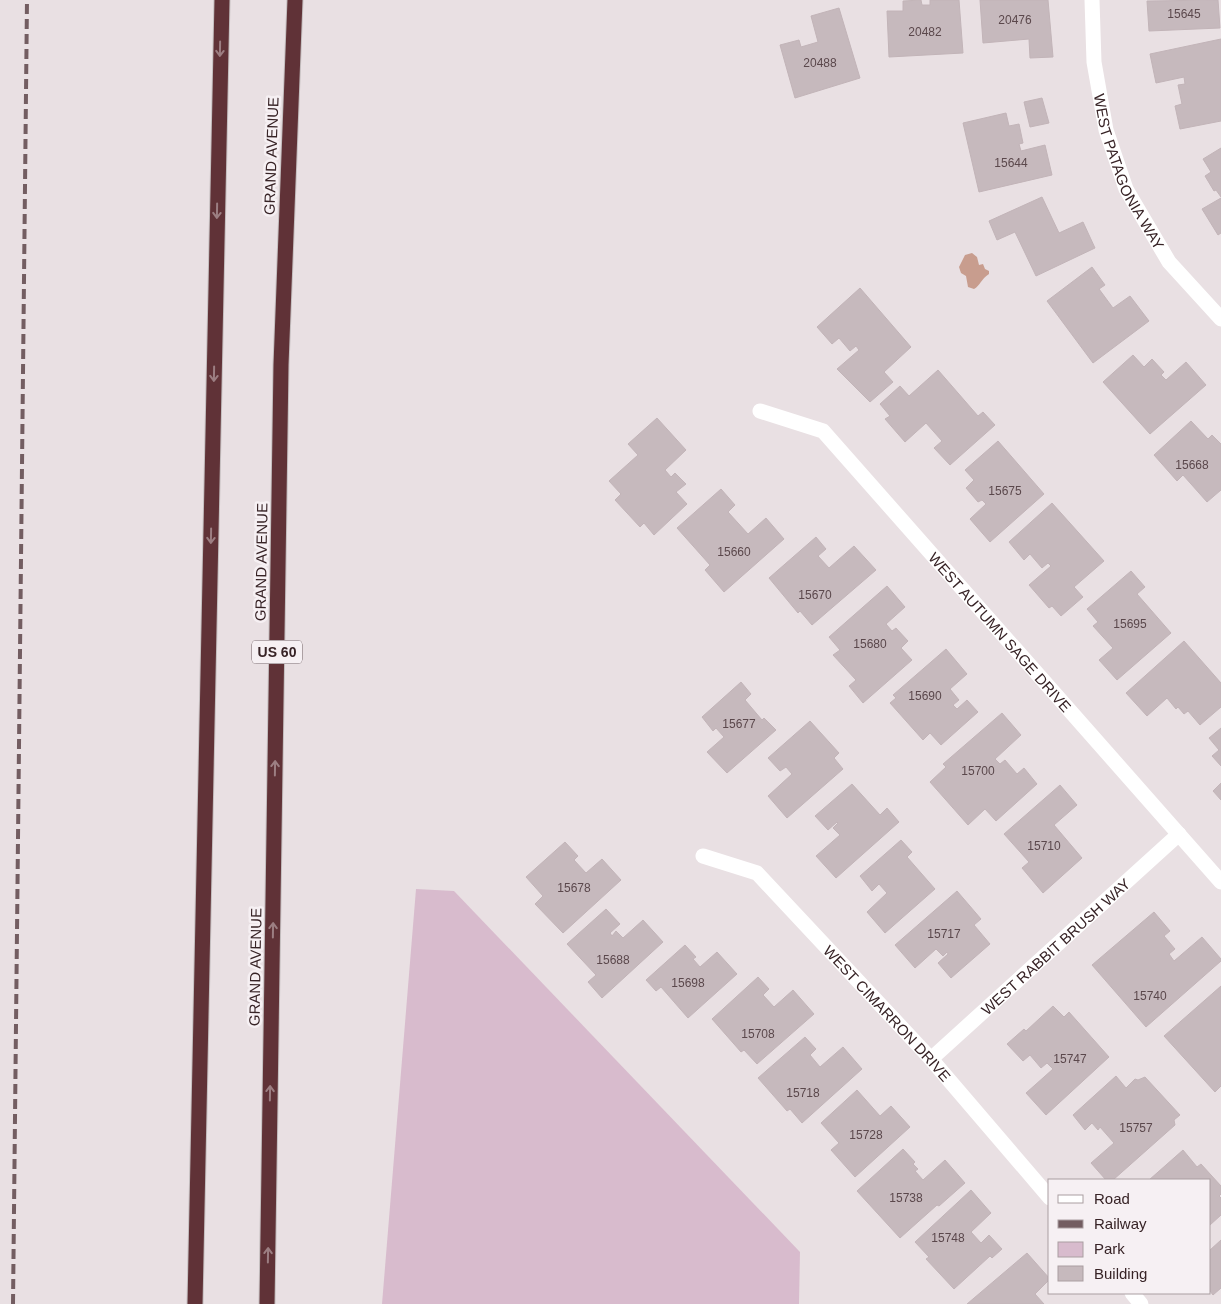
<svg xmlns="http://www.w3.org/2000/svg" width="1221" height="1304" font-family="Helvetica,sans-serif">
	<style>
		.green { fill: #d8bbcd }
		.water { fill: #c89d8e }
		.building { fill: #c6b9bd; stroke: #c2b4b8 }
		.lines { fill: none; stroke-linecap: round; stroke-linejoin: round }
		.highway-casing { stroke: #c3bdbe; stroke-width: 17 }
		.minor { stroke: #fff; stroke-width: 15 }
		.highway { stroke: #603237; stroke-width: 15 }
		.rail { stroke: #735d61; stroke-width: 4; stroke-dasharray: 10 5; stroke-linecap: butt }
		.oneway { stroke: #9c7e82 }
		.labels { text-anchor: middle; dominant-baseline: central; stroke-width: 5; stroke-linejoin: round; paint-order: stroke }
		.number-label { font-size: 12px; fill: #5b484c }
		.shield { fill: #f6f0f3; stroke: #706064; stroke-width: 1 }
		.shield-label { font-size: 14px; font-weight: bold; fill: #372326 }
		.street-label { font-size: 15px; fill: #372326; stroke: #f6f0f3 }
	</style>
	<rect width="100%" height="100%" fill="#e9e0e3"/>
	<!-- green -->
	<path class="green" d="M416 889 454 891 800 1252 799 1304H382Z"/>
	<!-- water -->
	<path class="water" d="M972 253 977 257 979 265 983 264 985 269 989 271V274C981 279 980 286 974 289L968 287 966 276 961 273 959 267 965 255Z"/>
	<!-- building -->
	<path class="building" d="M921 0 922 5H930V0H959L963 53 889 57 887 11H903V1Z
		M980 0H1048L1053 57 1030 58 1029 39 983 43Z
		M1218 0 1220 28 1149 31 1147 1Z
		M839 8 860 78 795 98 780 45 799 40 801 47 818 42 811 16Z
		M1221 39V121L1180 129 1175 106 1182 104 1178 85 1185 84 1184 77 1156 83 1150 54Z
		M1042 98 1049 123 1030 127 1024 102Z
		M1006 113 1009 126 1019 124 1023 143 1019 144 1021 151 1045 145 1052 175 979 192 963 123Z
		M1221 148V197L1216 190 1214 191 1205 176 1211 172 1203 159Z
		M1042 197 1059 233 1083 222 1095 248 1036 276 1015 232 997 240 989 221Z
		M1221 198V233L1218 235 1202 209Z
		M1092 267 1105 285 1099 289 1113 308 1130 296 1149 321 1093 363 1047 301Z
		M860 288 911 347 884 372 893 382 870 402 837 369 859 350 856 346 850 351 839 338 832 344 817 327Z
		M1133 355 1144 367 1152 359 1164 372 1161 375 1166 380 1186 362 1206 385 1150 434 1103 382Z
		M938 370 978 416 983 412 995 425 950 465 934 448 942 441 926 423 905 442 885 419 890 416 880 404 900 386 909 396Z
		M657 418 686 450 665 470 671 477 675 473 686 484 676 492 687 504 654 535 644 523 640 527 615 500 621 494 609 481 638 455 628 444Z
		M1191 421 1208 439 1212 435 1221 444V490L1207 502 1183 475 1177 481 1154 455Z
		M998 441 1044 494 990 542 970 519 986 504 982 500 978 502 966 488 974 480 965 470Z
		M721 489 735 505 728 512 748 534 766 518 784 539 724 592 705 570 710 565 677 528Z
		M1052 503 1104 561 1074 587 1083 597 1061 616 1052 606 1049 608 1029 585 1051 566 1048 563 1042 568 1030 554 1024 560 1009 542Z
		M816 537 826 549 818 556 829 568 854 546 876 570 812 625 800 611 798 613 769 578Z
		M1131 571 1145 587 1137 594 1171 633 1117 680 1099 660 1113 648 1093 626 1098 622 1087 609Z
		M887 586 905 607 886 624 892 631 896 628 908 641 901 648 912 660 863 703 849 686 856 680 833 655 840 650 829 637Z
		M1184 641 1221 683V707L1200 725 1188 711 1184 714 1178 707 1176 709 1167 698 1147 716 1126 693Z
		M946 649 967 674 950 689 959 700 953 705 957 709 967 700 978 712 941 745 930 733 923 740 890 703 896 698 893 695Z
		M741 682 751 694 745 700 762 720 764 718 776 730 727 773 707 752 724 737 716 728 713 731 702 717Z
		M1002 713 1021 735 995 759 1000 764 1005 760 1017 774 1024 768 1037 784 996 821 985 809 968 825 930 782 946 767 943 764Z
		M810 721 839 753 834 758 843 769 787 818 768 796 792 774 786 767 780 771 768 758Z
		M1221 728V766L1212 756 1219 750 1209 738Z
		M1221 783V800L1213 791Z
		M852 784 880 815 887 808 899 822 836 878 816 856 840 835 833 828 838 823 837 822 828 830 815 816Z
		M1060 785 1077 805 1054 825 1082 858 1043 893 1022 868 1029 862 1004 834Z
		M901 840 912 852 907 857 935 889 885 933 867 912 887 893 879 884 872 891 860 876Z
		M565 842 578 856 574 860 586 873 602 859 621 880 563 933 535 904 543 896 526 877Z
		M957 891 981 919 974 925 990 944 951 978 938 963 948 954 947 952 943 956 936 949 915 968 895 945Z
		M606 909 620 924 610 933 612 936 616 931 623 938 643 920 663 942 602 998 588 982 596 975 567 944Z
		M1154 912 1170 931 1164 936 1175 949 1169 954 1174 961 1202 937 1221 959V961L1146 1027 1092 965Z
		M685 945 696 957 693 959 700 967 717 952 737 974 688 1018 661 987 656 991 646 980Z
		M758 977 769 989 763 995 774 1007 793 990 814 1014 757 1064 744 1050 741 1052 712 1019Z
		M1221 986V1086L1215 1092 1164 1036Z
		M1053 1006 1064 1017 1069 1012 1109 1057 1046 1115 1026 1093 1053 1069 1047 1063 1041 1068 1030 1055 1023 1061 1007 1044 1024 1029 1026 1031Z
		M805 1037 816 1049 810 1055 820 1067 843 1047 862 1069 802 1123 790 1109 787 1111 758 1078Z
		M1116 1076 1126 1088 1135 1079 1138 1080 1145 1077 1180 1115 1174 1120 1175 1125 1113 1180H1106L1091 1163 1114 1143 1100 1127 1098 1130 1092 1123 1085 1130 1073 1115Z
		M857 1090 880 1116 891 1106 910 1127 855 1177 831 1150 839 1143 821 1123Z
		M903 1149 915 1162 913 1164 918 1169 915 1171 923 1180 945 1160 965 1183 939 1206 937 1205 900 1238 857 1191Z
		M1183 1150 1197 1167 1201 1164 1221 1186V1194L1219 1196 1221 1198V1215L1210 1225V1180H1149Z
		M971 1190 991 1213 971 1232 981 1243 989 1235 1002 1249 992 1258 990 1256 954 1289 926 1259 929 1257 915 1242Z
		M1221 1240V1288L1213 1295 1210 1291V1250Z
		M1027 1253 1050 1279 1035 1294 1044 1304H967Z"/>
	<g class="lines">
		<!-- highway casing -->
		<g class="highway-casing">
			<path id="highway" d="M195 1304 222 0
				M267 1304 281 365 295 0"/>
		</g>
		<!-- minor -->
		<g class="minor">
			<path id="s1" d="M1092 0 1094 62 1106 130 1126 189 1169 262 1221 319"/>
			<path id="s2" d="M760 411 823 431 1221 882"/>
			<path id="s3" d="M703 856 757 873 931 1059 1050 1198"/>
			<path id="s4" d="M931 1059 1179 834"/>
			<path d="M1132 1293 1141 1304"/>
		</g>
		<!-- highway -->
		<use href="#highway" class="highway"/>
		<!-- rail -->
		<path class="rail" d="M13 1304 27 0"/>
	</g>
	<!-- one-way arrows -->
	<defs><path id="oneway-shaft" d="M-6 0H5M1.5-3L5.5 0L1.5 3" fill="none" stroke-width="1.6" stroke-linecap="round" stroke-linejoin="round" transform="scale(1.25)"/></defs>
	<g class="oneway">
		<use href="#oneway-shaft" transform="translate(220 49) rotate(91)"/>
		<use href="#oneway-shaft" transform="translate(217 211) rotate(91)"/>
		<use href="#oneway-shaft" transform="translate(214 374) rotate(91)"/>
		<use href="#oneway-shaft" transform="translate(211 536) rotate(91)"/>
		<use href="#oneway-shaft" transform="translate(275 768) rotate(-89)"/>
		<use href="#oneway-shaft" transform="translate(273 930) rotate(-89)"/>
		<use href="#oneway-shaft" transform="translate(270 1093) rotate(-89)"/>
		<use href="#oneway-shaft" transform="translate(268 1255) rotate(-89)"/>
	</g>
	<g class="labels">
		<!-- number labels -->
		<g class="number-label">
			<text x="1184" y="14">15645</text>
			<text x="1015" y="20">20476</text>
			<text x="925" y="32">20482</text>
			<text x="820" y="63">20488</text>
			<text x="1011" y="163">15644</text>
			<text x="1192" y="465">15668</text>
			<text x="1005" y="491">15675</text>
			<text x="734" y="552">15660</text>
			<text x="815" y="595">15670</text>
			<text x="1130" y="624">15695</text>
			<text x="870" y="644">15680</text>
			<text x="925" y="696">15690</text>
			<text x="739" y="724">15677</text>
			<text x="978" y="771">15700</text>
			<text x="1044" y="846">15710</text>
			<text x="574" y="888">15678</text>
			<text x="944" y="934">15717</text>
			<text x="613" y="960">15688</text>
			<text x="688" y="983">15698</text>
			<text x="1150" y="996">15740</text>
			<text x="758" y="1034">15708</text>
			<text x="1070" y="1059">15747</text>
			<text x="803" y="1093">15718</text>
			<text x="1136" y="1128">15757</text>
			<text x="866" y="1135">15728</text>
			<text x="906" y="1198">15738</text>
			<text x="948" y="1238">15748</text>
		</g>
		<!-- shield labels -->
		<rect class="shield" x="252" y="640.5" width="50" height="23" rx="4"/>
		<g class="shield-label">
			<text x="277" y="652">US 60</text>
		</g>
		<!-- street labels -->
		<g class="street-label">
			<text transform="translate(271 156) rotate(-88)">GRAND AVENUE</text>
			<text stroke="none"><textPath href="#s1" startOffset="178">WEST PATAGONIA WAY</textPath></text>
			<text transform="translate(261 562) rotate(-89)">GRAND AVENUE</text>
			<text stroke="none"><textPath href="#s2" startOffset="334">WEST AUTUMN SAGE DRIVE</textPath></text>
			<text stroke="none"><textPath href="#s4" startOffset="168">WEST RABBIT BRUSH WAY</textPath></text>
			<text transform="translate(255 967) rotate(-89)">GRAND AVENUE</text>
			<text stroke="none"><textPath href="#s3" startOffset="248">WEST CIMARRON DRIVE</textPath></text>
		</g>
	</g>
	<!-- legend -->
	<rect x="1048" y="1179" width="162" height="115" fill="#f6f0f3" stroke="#aa9ea1"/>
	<rect x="1058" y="1195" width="25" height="8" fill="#ffffff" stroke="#aa9ea1"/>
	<text x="1094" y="1204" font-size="15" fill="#372326">Road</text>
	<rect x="1058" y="1220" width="25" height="8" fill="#735d61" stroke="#aa9ea1"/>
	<text x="1094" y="1229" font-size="15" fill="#372326">Railway</text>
	<rect x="1058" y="1242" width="25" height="15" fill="#d8bbcd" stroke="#aa9ea1"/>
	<text x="1094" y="1254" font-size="15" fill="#372326">Park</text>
	<rect x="1058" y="1266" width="25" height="15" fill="#c6b9bd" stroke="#aa9ea1"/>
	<text x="1094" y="1279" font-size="15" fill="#372326">Building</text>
</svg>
